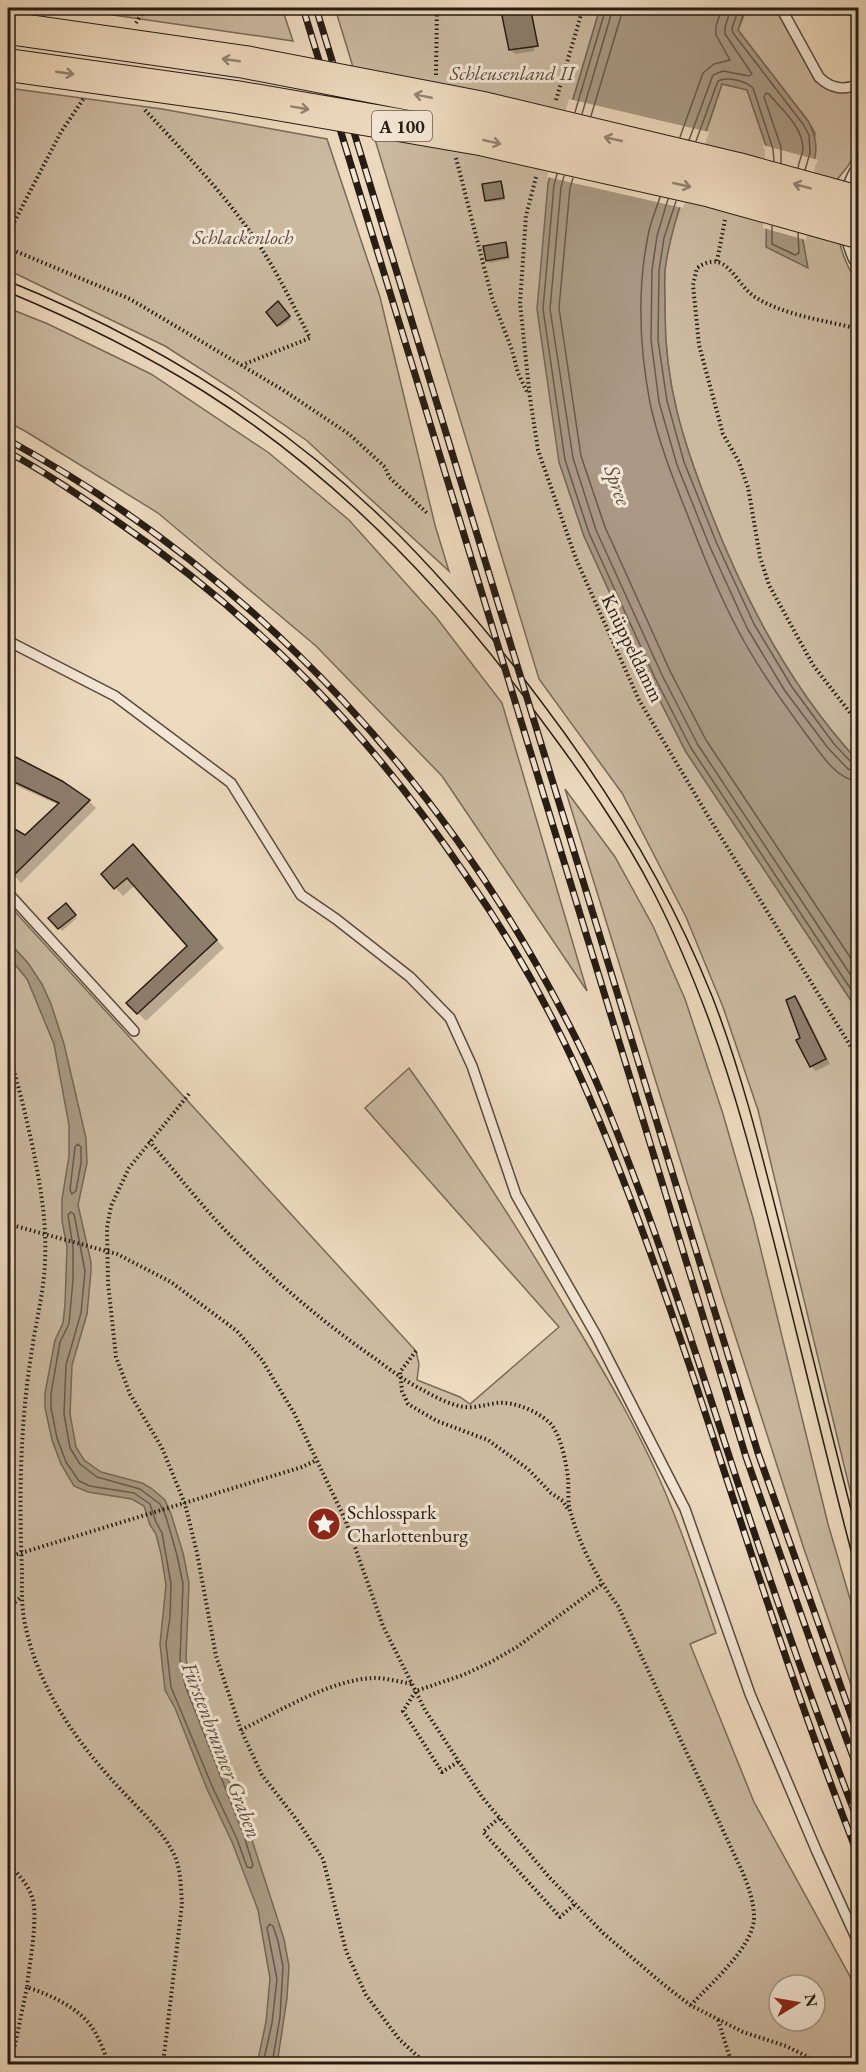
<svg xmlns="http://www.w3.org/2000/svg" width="866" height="2072" font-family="'EB Garamond',serif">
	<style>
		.green { fill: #cbb9a0; stroke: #786a5a; stroke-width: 1.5; fill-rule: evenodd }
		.water { fill: #a99984; stroke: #746757; stroke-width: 1.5 }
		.pier { fill: #edd9bd }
		.shadow { fill: #0003 }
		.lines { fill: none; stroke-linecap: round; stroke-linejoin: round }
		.shore { stroke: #675a4c; stroke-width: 1.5 }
		.building { fill: #8d7e6c; stroke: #251c14; stroke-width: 1.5 }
		.lane-casing { stroke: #574b3e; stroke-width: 12 }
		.street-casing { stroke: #574b3e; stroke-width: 21 }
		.path { stroke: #251c14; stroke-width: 4; stroke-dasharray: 1.5 3; stroke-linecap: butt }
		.lane { stroke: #f3e6d4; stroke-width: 9 }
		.street { stroke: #f3e6d4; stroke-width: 18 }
		.tram { stroke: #251c14; stroke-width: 1.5 }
		.rail-casing { stroke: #251c14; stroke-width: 7 }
		.rail { stroke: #f3e6d4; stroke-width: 4.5; stroke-dasharray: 14; stroke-linecap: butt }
		.highway-bridge-casing { stroke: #251c14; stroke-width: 34; stroke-linecap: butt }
		.highway-bridge { stroke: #edd9bd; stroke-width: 32 }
		.oneway { stroke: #938471 }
		.labels { text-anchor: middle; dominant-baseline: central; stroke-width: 6; stroke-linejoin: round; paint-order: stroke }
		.shield { fill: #f3e6d4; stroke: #63594e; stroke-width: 1.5 }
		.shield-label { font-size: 18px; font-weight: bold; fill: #251c14 }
		.park-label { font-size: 20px; font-style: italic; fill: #574b3e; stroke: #f3e6d4 }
		.street-label { font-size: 20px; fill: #251c14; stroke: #f3e6d4 }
		.poi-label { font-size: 20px; fill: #251c14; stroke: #f3e6d4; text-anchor: start }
		.water-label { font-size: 21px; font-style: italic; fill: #5a4e41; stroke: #f3e6d4 }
	</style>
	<rect width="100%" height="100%" fill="#edd9bd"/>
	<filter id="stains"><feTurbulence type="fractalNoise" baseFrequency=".00333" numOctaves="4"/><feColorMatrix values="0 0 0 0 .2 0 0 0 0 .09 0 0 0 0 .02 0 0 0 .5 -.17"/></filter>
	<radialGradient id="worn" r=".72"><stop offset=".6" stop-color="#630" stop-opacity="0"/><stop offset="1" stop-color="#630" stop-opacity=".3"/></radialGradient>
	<!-- green -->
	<path class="green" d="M65 8H282L293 41Z
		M335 8H600L548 184 559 461 584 536 650 681 686 752 858 1011V1523L758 1110 723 1007 686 917 622 793 539 679Z
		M747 8H777L778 13 816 82 833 91 858 90V148L848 166 835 182C837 224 834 247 858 284V761C792 690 746 603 711 513 683 442 664 384 665 307 665 295 664 282 665 270 669 237 680 206 691 174 702 144 712 114 722 84L747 89 807 267 803 241 815 133 808 121 738 30Z
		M8 88 162 109 327 139 380 297 435 525 449 571 306 440 232 389 165 346 8 270Z
		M8 308 48 324 151 374 269 453 349 520 436 617 502 703 587 991 442 776 316 646 158 513 25 431 8 422Z
		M565 789 615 857 653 926 685 999 723 1114 753 1218 828 1524 858 1626V1705L803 1546 724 1301Z
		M8 904 416 1351 419 1364 417 1380 460 1397 470 1404 559 1327 365 1108 409 1068C466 1147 518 1228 568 1312 606 1375 645 1440 672 1509 689 1550 702 1592 716 1633L690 1644 754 1802 858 1991V2064H8ZM779 1985H815V2021H779Z"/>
	<!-- water -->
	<path class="water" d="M600 8H745L738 30 808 121C816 136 819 150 812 166L803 241 808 268 766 247 768 151 747 90 722 84C712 114 702 144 691 174 680 206 669 237 665 270 664 282 665 295 665 307 664 384 683 442 711 513 746 603 792 690 858 761V1011L686 752 650 681 584 536 559 462 537 309 548 184Z
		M8 941 28 963 42 984 51 1004 64 1044 86 1138 87 1163 78 1205 91 1262V1271L87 1314 72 1365 70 1414 76 1447 84 1460 101 1472 142 1483 151 1488 165 1500 171 1514 183 1553 189 1583 186 1659 191 1684 250 1834 284 1939 289 1966 287 1998 277 2064H257L266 2022 270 1978 258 1910 232 1842 207 1789 175 1708 165 1690 160 1644 166 1585 161 1554 156 1534 150 1525 144 1506 132 1499 88 1492 74 1486 61 1464 52 1440 45 1408V1393L55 1340 63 1323 65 1304 67 1247 62 1221V1199L69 1156V1125L54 1044 27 979 8 956Z"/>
	<!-- pier -->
	<path class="pier" d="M569 99 709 132 683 208 547 177Z
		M763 145 818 160 815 166 806 240 763 228 765 151Z"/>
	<!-- shadow -->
	<path class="shadow" d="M507 8H526L534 51 515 54 510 49Z
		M501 183 503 185 505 200 489 202 486 200Z
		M505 244 508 246 510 259 490 263 487 260Z
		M280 306 291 319 280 327 268 312Z
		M8 755 61 782 89 801 96 808 21 883 8 869V827L25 837 59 805 8 782Z
		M141 854 224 948 146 1021 128 1003 189 946 135 885 123 896 103 874Z
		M65 905 77 918 62 931 51 918Z
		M795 998 800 1003 830 1064 816 1071 811 1066 801 1039Z"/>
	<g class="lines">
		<!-- shore -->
		<path class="shore" d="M739 8 732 28 733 33 803 124 809 135 810 153 805 170
			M575 112 606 8
			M582 114 613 8
			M591 116 621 16 622 8
			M680 137 703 73 714 64 730 60 716 35V26L722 8
			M689 140 713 75 723 71 749 76 752 74 725 34V27L731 8
			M696 141 718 81C727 76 746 81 753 88L773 149 774 161
			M781 163V147L764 97 766 93 769 94C782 110 803 127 803 149 802 156 799 161 798 168
			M557 174 554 185 543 309 565 460 589 533 655 678 691 748 858 1000
			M564 176 561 187 550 309 573 458 596 530 662 675 698 745 858 986
			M573 178 570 188 559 308 581 456 605 527 670 671 706 740 858 969
			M660 197C656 210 650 223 648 236 637 290 640 350 650 403 658 440 672 476 686 511 702 552 718 593 739 632 758 668 782 701 806 734 819 751 836 780 858 781
			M668 199 657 236 652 270 651 340 659 402 677 465 710 547 747 628 785 691 828 748 848 769 858 772
			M676 201 664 238 659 271 658 340 667 401 684 462 717 544 754 624 792 687 834 744 852 763 858 764
			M772 226V244L795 255 799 253 798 233
			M78 1144 81 1147V1163L76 1191 72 1194 70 1190 75 1147Z
			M71 1212 74 1214 85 1271 81 1313 66 1365 64 1414 70 1448 80 1464 97 1477 140 1489 160 1504 166 1517 177 1555 183 1584 180 1659 185 1685 244 1836 253 1865 251 1868 247 1867 237 1839 212 1786 171 1687 166 1644 170 1617 171 1584 162 1533 156 1522 150 1504 134 1493 90 1486 79 1481 66 1462 57 1438 51 1408V1394L60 1342 69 1324 73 1280V1247L68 1215Z
			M263 2064 272 2023 277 1979 267 1928 270 1924 273 1926 278 1941 283 1967 280 2017 272 2064"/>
	</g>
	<!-- building -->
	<path class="building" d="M522 8 524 13 531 11 538 46 509 50 501 11Z
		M501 181 504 198 485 201 482 184Z
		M506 242 508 257 486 261 483 246Z
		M278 301 290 316 277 326 266 312Z
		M8 753 62 781 90 800 8 881V825L25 835 59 803 8 779Z
		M133 844 217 940 137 1014 126 1003 187 946 127 878 114 889 101 874Z
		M66 903 76 915 58 929 48 918Z
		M795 996 826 1059 810 1067 796 1040 800 1038 786 1000Z"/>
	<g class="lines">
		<!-- lane casing -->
		<g class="lane-casing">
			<path id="lane" d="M781 8 819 77C830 88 844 91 858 84
				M853 8 858 19
				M8 641 115 696 231 783 301 895 336 919 410 977 450 1018 472 1066 516 1195 596 1335 685 1509 750 1694 817 1852 858 1942
				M8 893 134 1031"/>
		</g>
		<!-- street casing -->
		<g class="street-casing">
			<path id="street" d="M858 174C844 200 846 232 858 258"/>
		</g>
		<!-- path -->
		<path class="path" d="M109 8 143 12 152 8
			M532 8 535 13
			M136 23 143 12
			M436 75 437 8
			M556 100 583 8
			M145 110C180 148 218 187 248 229 273 263 291 301 310 338L242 365
			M456 158 492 298 512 350 518 373 528 394
			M536 177 526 216 520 303 530 398 538 450 576 559 639 700 708 816 858 1058
			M8 234 61 132 84 98
			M8 248 130 299 283 390 349 434 385 467 389 477 427 513
			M717 261 725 220
			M858 329C825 320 785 316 755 297 734 283 727 247 697 268L693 285 699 345 723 434 739 462 748 487 760 557 769 585 813 665 858 723
			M8 1052C18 1082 25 1113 32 1144 40 1183 47 1221 45 1261 44 1293 35 1325 31 1356 20 1427 19 1498 22 1570 22 1588 21 1606 25 1624 37 1684 73 1737 113 1781 133 1804 165 1831 176 1859 181 1873 181 1890 182 1904L163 2064
			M189 1094 129 1168 111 1206 107 1228 108 1283 116 1357 130 1394 162 1448 185 1504 197 1553 216 1656 241 1730 262 1775 297 1820 323 1859 346 1951 366 1995 399 2039 426 2064
			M149 1141C174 1170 197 1200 223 1228 267 1274 317 1318 370 1355 387 1367 404 1381 423 1390 435 1397 450 1405 465 1407 475 1408 485 1405 496 1403 514 1401 537 1411 550 1423 561 1435 566 1462 568 1478 569 1490 567 1503 571 1514 581 1548 597 1578 618 1606L742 1871C748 1885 754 1902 754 1917 754 1947 710 1984 691 2005
			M8 1224 117 1254 171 1282 237 1331 262 1360 294 1413 345 1519 383 1626 425 1710 482 1797 549 1877 603 1933 663 1984 690 2005 743 2032 786 2046 822 2064
			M416 1351 400 1372 402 1391 408 1404 437 1421 488 1440 528 1469 551 1493 563 1501 569 1511
			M8 1557 302 1467 317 1460
			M8 1608 21 1597
			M241 1730C280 1711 331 1679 375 1678 387 1678 400 1682 412 1684
			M458 1762 442 1772 403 1711 416 1691 463 1675 491 1662 517 1647 602 1584
			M499 1818 483 1832 560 1917 575 1904
			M8 1863C17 1873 28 1884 32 1897 39 1916 29 1966 27 1987 50 1995 76 2006 91 2026 99 2037 104 2052 109 2064
			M718 2020 732 2064
			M11 2064 27 1987"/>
		<!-- lane -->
		<use href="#lane" class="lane"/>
		<!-- street -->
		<use href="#street" class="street"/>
		<!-- tram -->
		<path class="tram" d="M8 281C146 337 275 415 383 519 440 575 492 636 540 700 610 792 669 889 712 996 740 1068 759 1143 778 1218 805 1324 830 1430 858 1536
			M8 292C75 320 141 352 203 391 336 475 447 591 539 717 581 773 622 831 654 893 675 934 693 977 709 1020 737 1096 757 1175 777 1254 804 1361 829 1469 858 1577"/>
		<!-- rail casing -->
		<g class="rail-casing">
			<path id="rail" d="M303 8 746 1457 816 1657 858 1770
				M316 8 758 1453 858 1735
				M8 440C263 580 458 794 584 1055 606 1100 623 1148 641 1195 674 1284 703 1375 732 1465 771 1585 812 1704 858 1821
				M8 452C45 472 80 496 115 520 257 617 368 731 465 874 507 934 544 998 575 1065 622 1168 659 1275 695 1382 747 1540 797 1700 858 1855"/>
		</g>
		<!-- rail -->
		<use href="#rail" class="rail"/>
		<!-- highway-bridge casing -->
		<g class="highway-bridge-casing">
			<path id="highway-bridge" d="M8 28 245 62 483 108 738 169 858 202
				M8 65 236 97 480 139 711 191 858 232"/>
		</g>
		<!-- highway-bridge -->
		<use href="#highway-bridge" class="highway-bridge"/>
	</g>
	<!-- one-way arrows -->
	<defs><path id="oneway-shaft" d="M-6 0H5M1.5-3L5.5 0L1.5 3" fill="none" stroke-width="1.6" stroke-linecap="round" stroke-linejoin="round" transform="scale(1.5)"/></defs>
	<g class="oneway">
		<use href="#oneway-shaft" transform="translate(231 60) rotate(-172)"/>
		<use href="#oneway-shaft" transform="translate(65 73) rotate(8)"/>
		<use href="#oneway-shaft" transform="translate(423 96) rotate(-169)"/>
		<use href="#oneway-shaft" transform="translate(300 108) rotate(10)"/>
		<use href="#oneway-shaft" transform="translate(613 139) rotate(-167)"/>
		<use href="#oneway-shaft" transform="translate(492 142) rotate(13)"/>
		<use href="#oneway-shaft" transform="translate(682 185) rotate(13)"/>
		<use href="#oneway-shaft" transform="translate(802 186) rotate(-165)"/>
	</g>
	<!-- icons -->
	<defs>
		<g id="sight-disc" transform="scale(1.725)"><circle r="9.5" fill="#8f2418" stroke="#f3e6d4"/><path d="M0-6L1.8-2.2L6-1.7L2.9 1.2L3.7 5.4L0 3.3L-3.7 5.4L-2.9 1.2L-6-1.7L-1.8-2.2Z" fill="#fff"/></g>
	</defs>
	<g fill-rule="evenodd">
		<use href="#sight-disc" x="324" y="1524"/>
	</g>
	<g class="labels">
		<!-- shield labels -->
		<rect class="shield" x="372" y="111" width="60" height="30" rx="4.5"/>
		<g class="shield-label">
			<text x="402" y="126">A 100</text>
		</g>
		<!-- park labels -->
		<g class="park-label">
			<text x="512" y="73">Schleusenland II</text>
			<text x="243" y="237">Schlackenloch</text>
		</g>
		<!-- street labels -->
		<g class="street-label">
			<text transform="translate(633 648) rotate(64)">Knüppeldamm</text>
		</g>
		<!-- poi labels -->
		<g class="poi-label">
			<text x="347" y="1512">Schlosspark<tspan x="347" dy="23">Charlottenburg</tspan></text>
		</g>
		<!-- water labels -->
		<g class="water-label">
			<text transform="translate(618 485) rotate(70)">Spree</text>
			<text transform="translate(222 1750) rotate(69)">Fürstenbrunner Graben</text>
		</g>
	</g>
	<!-- margin -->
	<rect width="866" height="2072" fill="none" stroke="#edd9bd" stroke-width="30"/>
	<rect x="9" y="9" width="848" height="2054" fill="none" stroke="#251c14" stroke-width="3"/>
	<rect x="15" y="15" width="836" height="2042" fill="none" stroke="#251c14" stroke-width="1.5"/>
	<!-- north arrow -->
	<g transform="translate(797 2003) rotate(79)"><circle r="28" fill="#f3e6d4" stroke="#a19587" stroke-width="1.5"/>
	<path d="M0-4.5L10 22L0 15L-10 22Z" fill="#8f2418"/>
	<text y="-9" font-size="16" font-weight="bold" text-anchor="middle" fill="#251c14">N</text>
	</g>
	<rect width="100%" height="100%" filter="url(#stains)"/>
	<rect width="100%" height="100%" fill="url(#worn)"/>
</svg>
